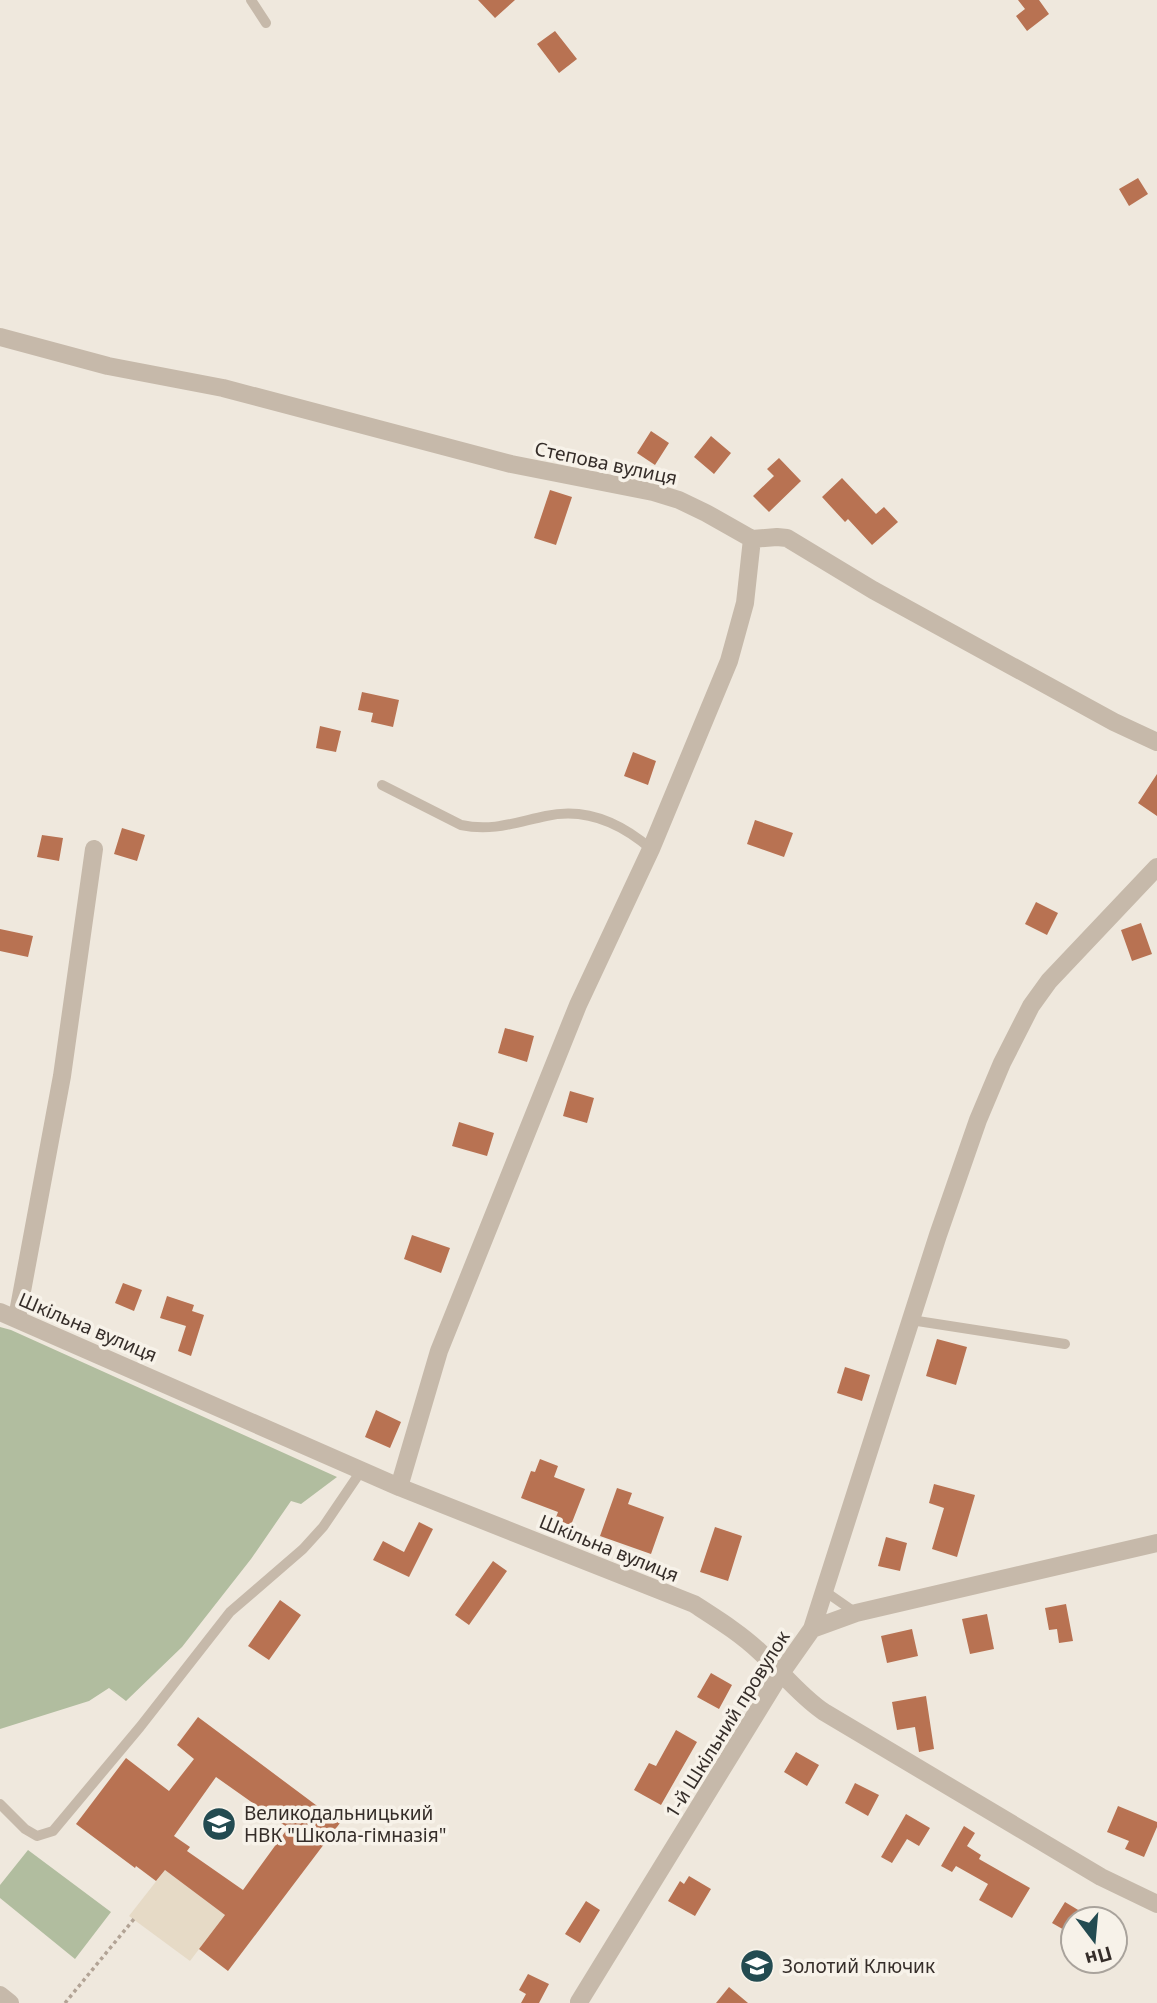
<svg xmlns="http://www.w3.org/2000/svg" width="1157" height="2003" font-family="'Noto Sans',sans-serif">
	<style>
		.green { fill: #b1bd9f }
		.plaza { fill: #e6dac6 }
		.building { fill: #b87252; fill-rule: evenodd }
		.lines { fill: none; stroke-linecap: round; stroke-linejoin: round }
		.path { stroke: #b2a395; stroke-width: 3.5; stroke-dasharray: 3.5 3.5; stroke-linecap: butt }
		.service { stroke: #c6b9aa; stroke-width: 10 }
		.minor { stroke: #c6b9aa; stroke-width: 18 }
		.labels { text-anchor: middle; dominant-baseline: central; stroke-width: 7; stroke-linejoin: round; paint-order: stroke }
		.street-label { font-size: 19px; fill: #352d29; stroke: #f7f2e9 }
		.poi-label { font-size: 19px; fill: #352d29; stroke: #f7f2e9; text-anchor: start }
	</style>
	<rect width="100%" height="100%" fill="#efe8dd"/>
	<!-- green -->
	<path class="green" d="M0 1327 11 1330 337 1477 301 1504 291 1501 251 1559 182 1647 126 1701 109 1688 89 1701 0 1729Z
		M28 1850 111 1912 75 1959 0 1898V1885Z"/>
	<!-- plaza -->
	<path class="plaza" d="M165 1870 225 1915 190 1961 129 1916Z"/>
	<!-- building -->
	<path class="building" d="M478 0H515L495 18Z
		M1018 0H1039L1049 14 1027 31 1016 16 1025 9Z
		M555 31 577 59 559 73 537 44Z
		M1138 178 1148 194 1129 206 1119 189Z
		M651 431 669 443 655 465 637 453Z
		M711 436 731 453 714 474 694 457Z
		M779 458 801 481 769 512 753 496 774 476 767 469Z
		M842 478 876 514 884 507 898 522 872 545 848 519 845 522 822 497Z
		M550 490 572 497 556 545 534 538Z
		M362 692 399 700 393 727 371 722 373 713 358 710Z
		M320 726 341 731 336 752 316 748Z
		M633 752 656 761 648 785 624 776Z
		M1157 774V816L1138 803Z
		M755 820 793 833 784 857 747 844Z
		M122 828 145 835 137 861 114 854Z
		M42 835 63 838 59 861 37 857Z
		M1036 902 1058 913 1047 935 1025 924Z
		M1141 923 1152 954 1132 961 1121 930Z
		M0 929 33 936 28 957 0 951Z
		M505 1028 534 1036 527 1062 498 1053Z
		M570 1091 594 1098 587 1123 563 1116Z
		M459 1122 494 1133 487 1156 452 1146Z
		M412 1235 450 1248 441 1273 404 1259Z
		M123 1283 142 1290 134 1311 115 1303Z
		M167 1296 194 1305 192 1311 204 1315 191 1356 178 1351 186 1326 160 1318Z
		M937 1339 967 1347 956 1385 926 1376Z
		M845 1367 870 1375 862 1401 837 1393Z
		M376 1410 401 1422 390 1448 365 1437Z
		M540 1459 558 1466 554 1477 585 1489 571 1525 555 1520 558 1512 521 1498 531 1471 535 1472Z
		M934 1484 975 1495 957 1557 932 1549 944 1508 929 1503Z
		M617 1488 632 1493 628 1504 664 1517 651 1554 600 1536Z
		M419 1522 433 1529 409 1577 373 1560 383 1541 404 1552Z
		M715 1527 742 1536 728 1581 700 1572Z
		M886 1537 907 1543 900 1571 878 1566Z
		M493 1561 507 1571 469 1625 455 1615Z
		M280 1600 301 1615 269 1660 248 1646Z
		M1066 1604 1073 1641 1059 1643 1057 1629 1049 1630 1045 1608Z
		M987 1614 994 1649 970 1654 962 1619Z
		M912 1629 918 1656 887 1663 881 1636Z
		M711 1673 732 1685 719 1709 697 1697Z
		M926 1696 934 1749 919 1752 915 1727 897 1730 892 1702Z
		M198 1717 340 1823 228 1971 199 1949 225 1915 165 1870 156 1881 136 1866 135 1868 76 1824 126 1758 169 1791 194 1759 177 1745ZM216 1777 288 1828 243 1890 187 1851 190 1847 174 1836Z
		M676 1730 697 1742 661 1805 634 1790 649 1763 656 1766Z
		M796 1752 819 1765 807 1786 784 1772Z
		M855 1783 879 1795 868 1816 845 1803Z
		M1118 1806 1157 1822V1827L1144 1857 1125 1849 1129 1841 1107 1832Z
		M906 1814 930 1828 919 1846 907 1839 892 1863 881 1857Z
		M964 1826 975 1833 967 1846 981 1855 979 1859 1030 1888 1012 1918 979 1900 988 1884 956 1866 952 1872 941 1866Z
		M689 1876 711 1889 695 1916 668 1901 680 1881 684 1884Z
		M586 1901 600 1910 580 1943 565 1934Z
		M1065 1902 1093 1919H1073V1935L1052 1923Z
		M528 1974 549 1984 539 2003H521L526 1994 519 1990Z
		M729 1987 748 2003H716Z"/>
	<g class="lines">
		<!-- path -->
		<path class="path" d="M65 2003 134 1919"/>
		<!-- service -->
		<path class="service" d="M251 0 266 23
			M382 785 461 825C492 832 517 822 546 816 586 807 622 824 651 849
			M911 1320 1065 1344
			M823 1590 856 1613
			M0 1804 25 1829 37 1836 53 1831 140 1727 230 1612 303 1549 323 1527 361 1471"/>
		<!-- minor -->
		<path class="minor" d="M0 337 108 366 223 388 511 464 653 492 679 500 706 513 752 539 777 537 787 538 873 590 1114 722 1157 742
			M0 1312 399 1487 694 1604C717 1619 740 1633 760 1652 782 1672 799 1695 824 1712L1101 1877 1157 1904
			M17 1318 62 1076 94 849
			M399 1487 439 1351 578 1005 651 849 729 661 745 603 752 539
			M812 1629 938 1235 978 1120 1002 1063 1031 1006 1049 981 1157 867
			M0 1995 10 2003
			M579 2002 781 1673 812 1629 856 1613 1157 1543"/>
	</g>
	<!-- icons -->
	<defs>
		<g id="school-disc" transform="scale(1.75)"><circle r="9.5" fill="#234b51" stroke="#f7f2e9"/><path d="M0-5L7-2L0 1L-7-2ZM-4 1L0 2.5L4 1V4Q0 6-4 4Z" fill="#fff"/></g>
	</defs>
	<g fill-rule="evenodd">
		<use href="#school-disc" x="219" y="1824"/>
		<use href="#school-disc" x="757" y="1966"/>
	</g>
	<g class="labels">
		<!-- street labels -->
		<g class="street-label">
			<text transform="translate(606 463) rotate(12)">Степова вулиця</text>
			<text transform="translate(88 1327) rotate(23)">Шкільна вулиця</text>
			<text transform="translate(609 1548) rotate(22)">Шкільна вулиця</text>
			<text transform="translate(727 1724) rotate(-58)">1-й Шкільний провулок</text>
		</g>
		<!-- poi labels -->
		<g class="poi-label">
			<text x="244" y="1813">Великодальницький<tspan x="244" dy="22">НВК "Школа-гімназія"</tspan></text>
			<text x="782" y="1966">Золотий Ключик</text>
		</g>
	</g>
	<!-- north arrow -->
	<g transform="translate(1094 1940) rotate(164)"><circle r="33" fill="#f7f2e9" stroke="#a9a39c" stroke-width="2"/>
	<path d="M0-5L12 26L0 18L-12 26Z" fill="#234b51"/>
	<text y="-10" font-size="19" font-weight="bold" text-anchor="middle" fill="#352d29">Пн</text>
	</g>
</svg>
